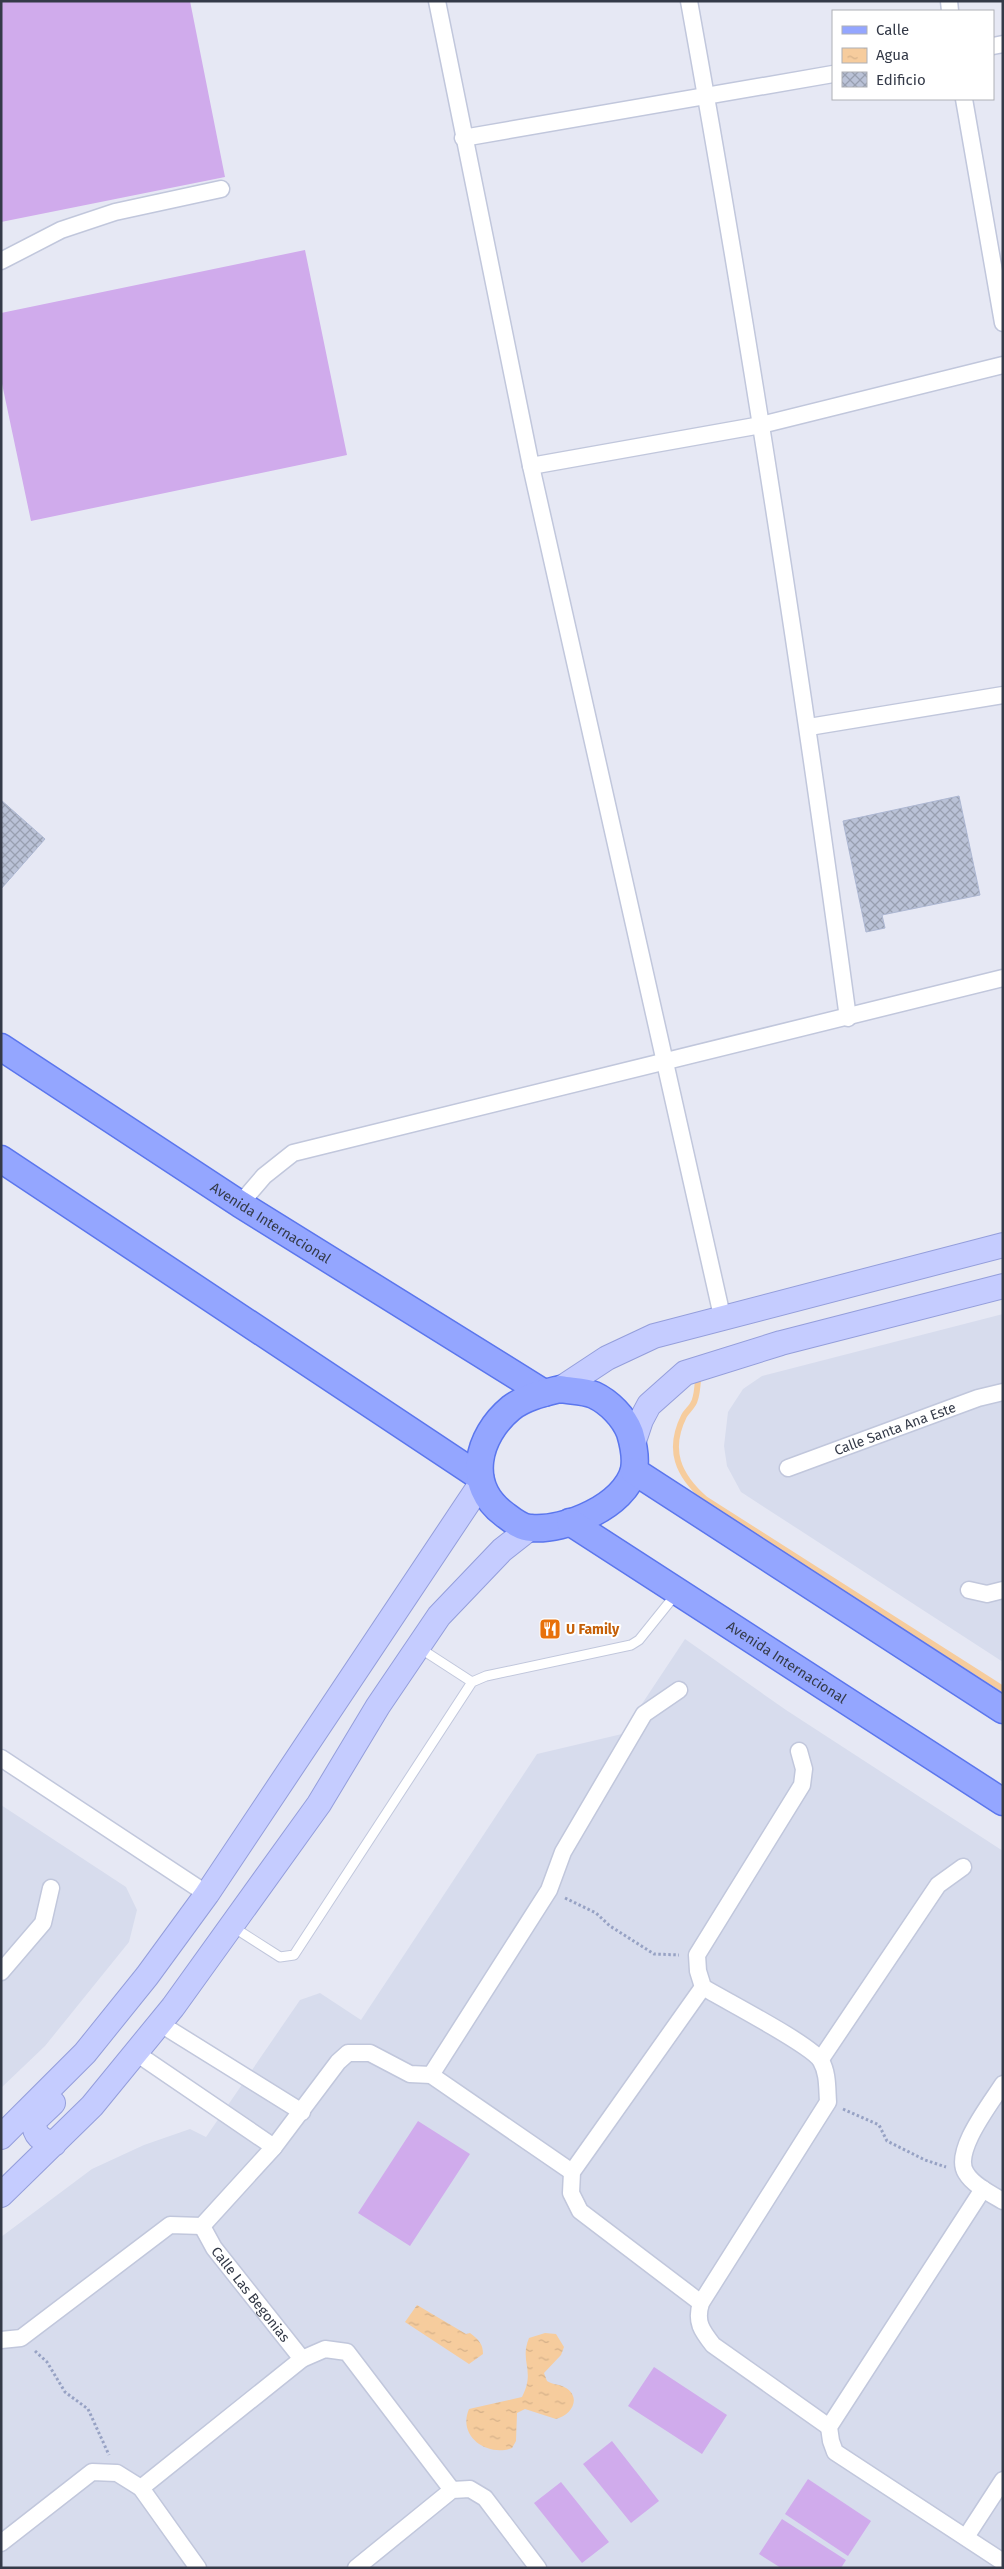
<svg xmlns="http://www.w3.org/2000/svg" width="1004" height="2569" font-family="'Fira Sans',sans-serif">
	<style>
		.residential { fill: #d7dced }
		.pitch { fill: #d0abec }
		.water { fill: url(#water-ripples) }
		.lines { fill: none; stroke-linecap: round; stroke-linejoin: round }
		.stream { stroke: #f6cc9d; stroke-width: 6 }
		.building { fill: url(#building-cross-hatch); stroke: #adb7d2 }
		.lane-casing { stroke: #c1c7dc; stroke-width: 11 }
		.street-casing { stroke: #c1c7dc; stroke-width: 19 }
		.secondary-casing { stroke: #949edb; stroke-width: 26 }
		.primary-casing { stroke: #5b76ed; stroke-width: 29 }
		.path { stroke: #97a2c4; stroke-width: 3; stroke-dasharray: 2.5 2.5; stroke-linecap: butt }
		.lane { stroke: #fff; stroke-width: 9 }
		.street { stroke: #fff; stroke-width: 16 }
		.secondary { stroke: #c5ccff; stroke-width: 24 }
		.primary { stroke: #94a6ff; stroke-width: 26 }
		.labels { text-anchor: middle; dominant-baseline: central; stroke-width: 4; stroke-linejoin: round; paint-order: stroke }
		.street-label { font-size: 14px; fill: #343a48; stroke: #fff }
		.food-label { font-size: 14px; font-weight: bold; fill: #c56008; stroke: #fff; text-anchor: start }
	</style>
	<defs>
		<pattern id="water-ripples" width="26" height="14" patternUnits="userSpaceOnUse" patternTransform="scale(1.25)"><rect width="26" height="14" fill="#f6cc9d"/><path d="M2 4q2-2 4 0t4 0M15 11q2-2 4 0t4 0" fill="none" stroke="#d4b089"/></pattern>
		<pattern id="building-cross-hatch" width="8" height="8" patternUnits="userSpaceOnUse" patternTransform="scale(1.25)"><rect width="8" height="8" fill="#bac2d7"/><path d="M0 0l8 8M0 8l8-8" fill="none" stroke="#989fb0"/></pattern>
	</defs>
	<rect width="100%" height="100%" fill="#e6e8f4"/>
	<!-- residential -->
	<path class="residential" d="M1003 1314V1662L741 1492 727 1466 724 1446 728 1412 743 1389 762 1376Z
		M685 1639 786 1710 1003 1851V2568H1V2237L92 2169 144 2145 190 2129 206 2137 300 2000 320 1993 361 2020 537 1754 622 1734Z
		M1 1805 126 1887 137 1910 129 1942 45 2046 1 2088Z"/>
	<!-- pitch -->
	<path class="pitch" d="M1 1H190L225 177 1 222Z
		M305 250 347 455 31 521 1 379V313Z
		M418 2121 470 2154 410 2246 358 2213Z
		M654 2367 727 2415 702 2454 628 2406Z
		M612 2441 659 2501 631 2523 583 2464Z
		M808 2479 871 2521 848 2556 785 2514Z
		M561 2482 609 2542 582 2563 534 2503Z
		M782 2519 846 2560 841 2568H781L759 2554Z"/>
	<!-- water -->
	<path class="water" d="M417 2305 466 2334 470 2333C479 2340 483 2344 483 2354L469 2364 405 2322Z
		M545 2333 556 2334 564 2347 561 2355 544 2373 547 2381C553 2385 560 2384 566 2388 582 2398 571 2416 556 2419L525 2409 517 2413 516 2441 512 2448C488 2457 457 2437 469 2409L522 2397C536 2370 519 2362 529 2338Z"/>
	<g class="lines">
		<!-- stream -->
		<path class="stream" d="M698 1381C697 1388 697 1398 693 1404 691 1408 686 1412 684 1416 667 1450 678 1475 705 1499L1003 1689"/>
	</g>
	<!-- building -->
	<path class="building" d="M959 796 980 895 882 915 885 928 866 932 843 821Z
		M1 800 45 839 1 889Z"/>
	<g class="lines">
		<!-- lane casing -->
		<g class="lane-casing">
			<path id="lane" d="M418 1647 472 1682
				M233 1927 280 1957 294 1955 472 1682 486 1676 631 1645 639 1640 676 1594"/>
		</g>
		<!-- street casing -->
		<g class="street-casing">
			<g id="street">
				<path d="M437 1 531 466 761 425 1003 365"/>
				<path d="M689 1C750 339 802 678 848 1018"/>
				<path d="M949 1 950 11"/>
				<path d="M993 46 1003 44"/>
				<path d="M964 99 1003 323"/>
				<path d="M463 138 833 74"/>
				<path d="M1 261 61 230 115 212 221 189"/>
				<path d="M531 466 722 1316"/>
				<path d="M809 727 1003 695"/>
				<path d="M240 1204 264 1176 293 1153 1003 978"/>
				<path id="s1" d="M788 1468 978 1398 1003 1392"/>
				<path d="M969 1590 987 1594 1003 1590"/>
				<path d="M799 1751 804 1769 802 1785 697 1955 698 1971 703 1987C724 2000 812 2045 821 2061 828 2073 827 2088 828 2102L701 2303C695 2322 702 2331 713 2345L829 2427"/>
				<path d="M1 1758 207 1894"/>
				<path d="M1 1972 43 1923 51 1888"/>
				<path d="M159 2023 302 2112"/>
				<path d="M136 2053 274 2147"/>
				<path d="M821 2059 938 1885 963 1867"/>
				<path d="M431 2075 549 1890 563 1852 644 1714 679 1690"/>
				<path d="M1003 2084C991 2103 952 2152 966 2173 973 2185 991 2194 1003 2201"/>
				<path d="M983 2189 829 2427 831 2441 835 2452 1003 2562"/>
				<path id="s2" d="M202 2226 214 2248 302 2359"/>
				<path d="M701 2303 580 2211 571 2193 572 2172 703 1987"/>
				<path d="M1 2340 21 2338 170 2225 202 2226 274 2147 338 2062 348 2053H370L410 2074 431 2075 572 2172"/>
				<path d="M141 2488 302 2359 325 2349 347 2352 452 2490"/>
				<path d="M966 2537 1003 2480"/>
				<path d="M1 2543 92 2472 117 2473 141 2488 198 2568"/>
				<path d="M356 2568 452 2490 470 2489 485 2498 538 2568"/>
			</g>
		</g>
		<!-- secondary casing -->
		<g class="secondary-casing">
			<path id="secondary" d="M560 1389 607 1358 654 1336 1003 1245
				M633 1444 641 1420 649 1405 685 1373 781 1343 1003 1286
				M53 2103 34 2121C34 2136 41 2140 54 2144
				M1 2137 85 2053 147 1976 207 1894 480 1485
				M1 2195 92 2106 173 2007 319 1804 378 1706 439 1616 502 1550 530 1528"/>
		</g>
		<!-- primary casing -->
		<g class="primary-casing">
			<g id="primary">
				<path id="s3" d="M1 1047 240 1204 544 1393"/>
				<path d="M1 1159 480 1477"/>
				<path d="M560 1389C571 1391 585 1391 594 1395 609 1402 624 1417 630 1433 633 1443 636 1459 634 1470 625 1506 565 1531 531 1528 521 1528 512 1520 504 1514 465 1485 477 1436 511 1408 525 1397 544 1393 560 1389Z"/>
				<path d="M634 1471 1003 1710"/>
				<path id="s4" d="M570 1522 1003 1802"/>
			</g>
		</g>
		<!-- path -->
		<path class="path" d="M565 1898 596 1913 610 1926 654 1954 679 1955
			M843 2109 879 2125 887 2141 925 2160 946 2167
			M35 2351 47 2362 65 2392 88 2409 109 2455"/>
		<!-- lane -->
		<use href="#lane" class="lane"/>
		<!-- street -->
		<use href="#street" class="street"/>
		<!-- secondary -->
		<use href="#secondary" class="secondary"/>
		<!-- primary -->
		<use href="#primary" class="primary"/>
	</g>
	<!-- icons -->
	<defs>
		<g id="restaurant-square" transform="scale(1.125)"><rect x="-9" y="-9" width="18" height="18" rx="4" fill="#e8710a" stroke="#fff"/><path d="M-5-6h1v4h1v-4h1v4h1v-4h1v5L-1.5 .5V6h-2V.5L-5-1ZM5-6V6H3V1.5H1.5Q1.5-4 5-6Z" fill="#fff"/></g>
	</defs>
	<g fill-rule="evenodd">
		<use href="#restaurant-square" x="550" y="1629"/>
	</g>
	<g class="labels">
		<!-- street labels -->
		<g class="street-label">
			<text stroke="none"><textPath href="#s3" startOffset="322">Avenida Internacional</textPath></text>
			<text stroke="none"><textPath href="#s1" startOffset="114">Calle Santa Ana Este</textPath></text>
			<text stroke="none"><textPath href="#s4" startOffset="258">Avenida Internacional</textPath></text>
			<text stroke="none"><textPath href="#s2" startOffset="84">Calle Las Begonias</textPath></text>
		</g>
		<!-- food labels -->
		<g class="food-label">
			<text x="566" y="1629">U Family</text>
		</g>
	</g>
	<!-- border -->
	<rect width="1004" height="2569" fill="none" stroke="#343a48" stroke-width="5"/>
	<!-- legend -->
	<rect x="832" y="10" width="162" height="90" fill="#ffffff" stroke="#aeb0b6"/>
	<rect x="842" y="26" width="25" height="8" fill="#94a6ff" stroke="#aeb0b6"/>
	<text x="876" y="35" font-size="15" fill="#343a48">Calle</text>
	<rect x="842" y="48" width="25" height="15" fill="url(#water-ripples)" stroke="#aeb0b6"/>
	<text x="876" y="60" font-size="15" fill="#343a48">Agua</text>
	<rect x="842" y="72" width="25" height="15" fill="url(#building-cross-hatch)" stroke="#aeb0b6"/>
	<text x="876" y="85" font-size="15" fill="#343a48">Edificio</text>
</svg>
